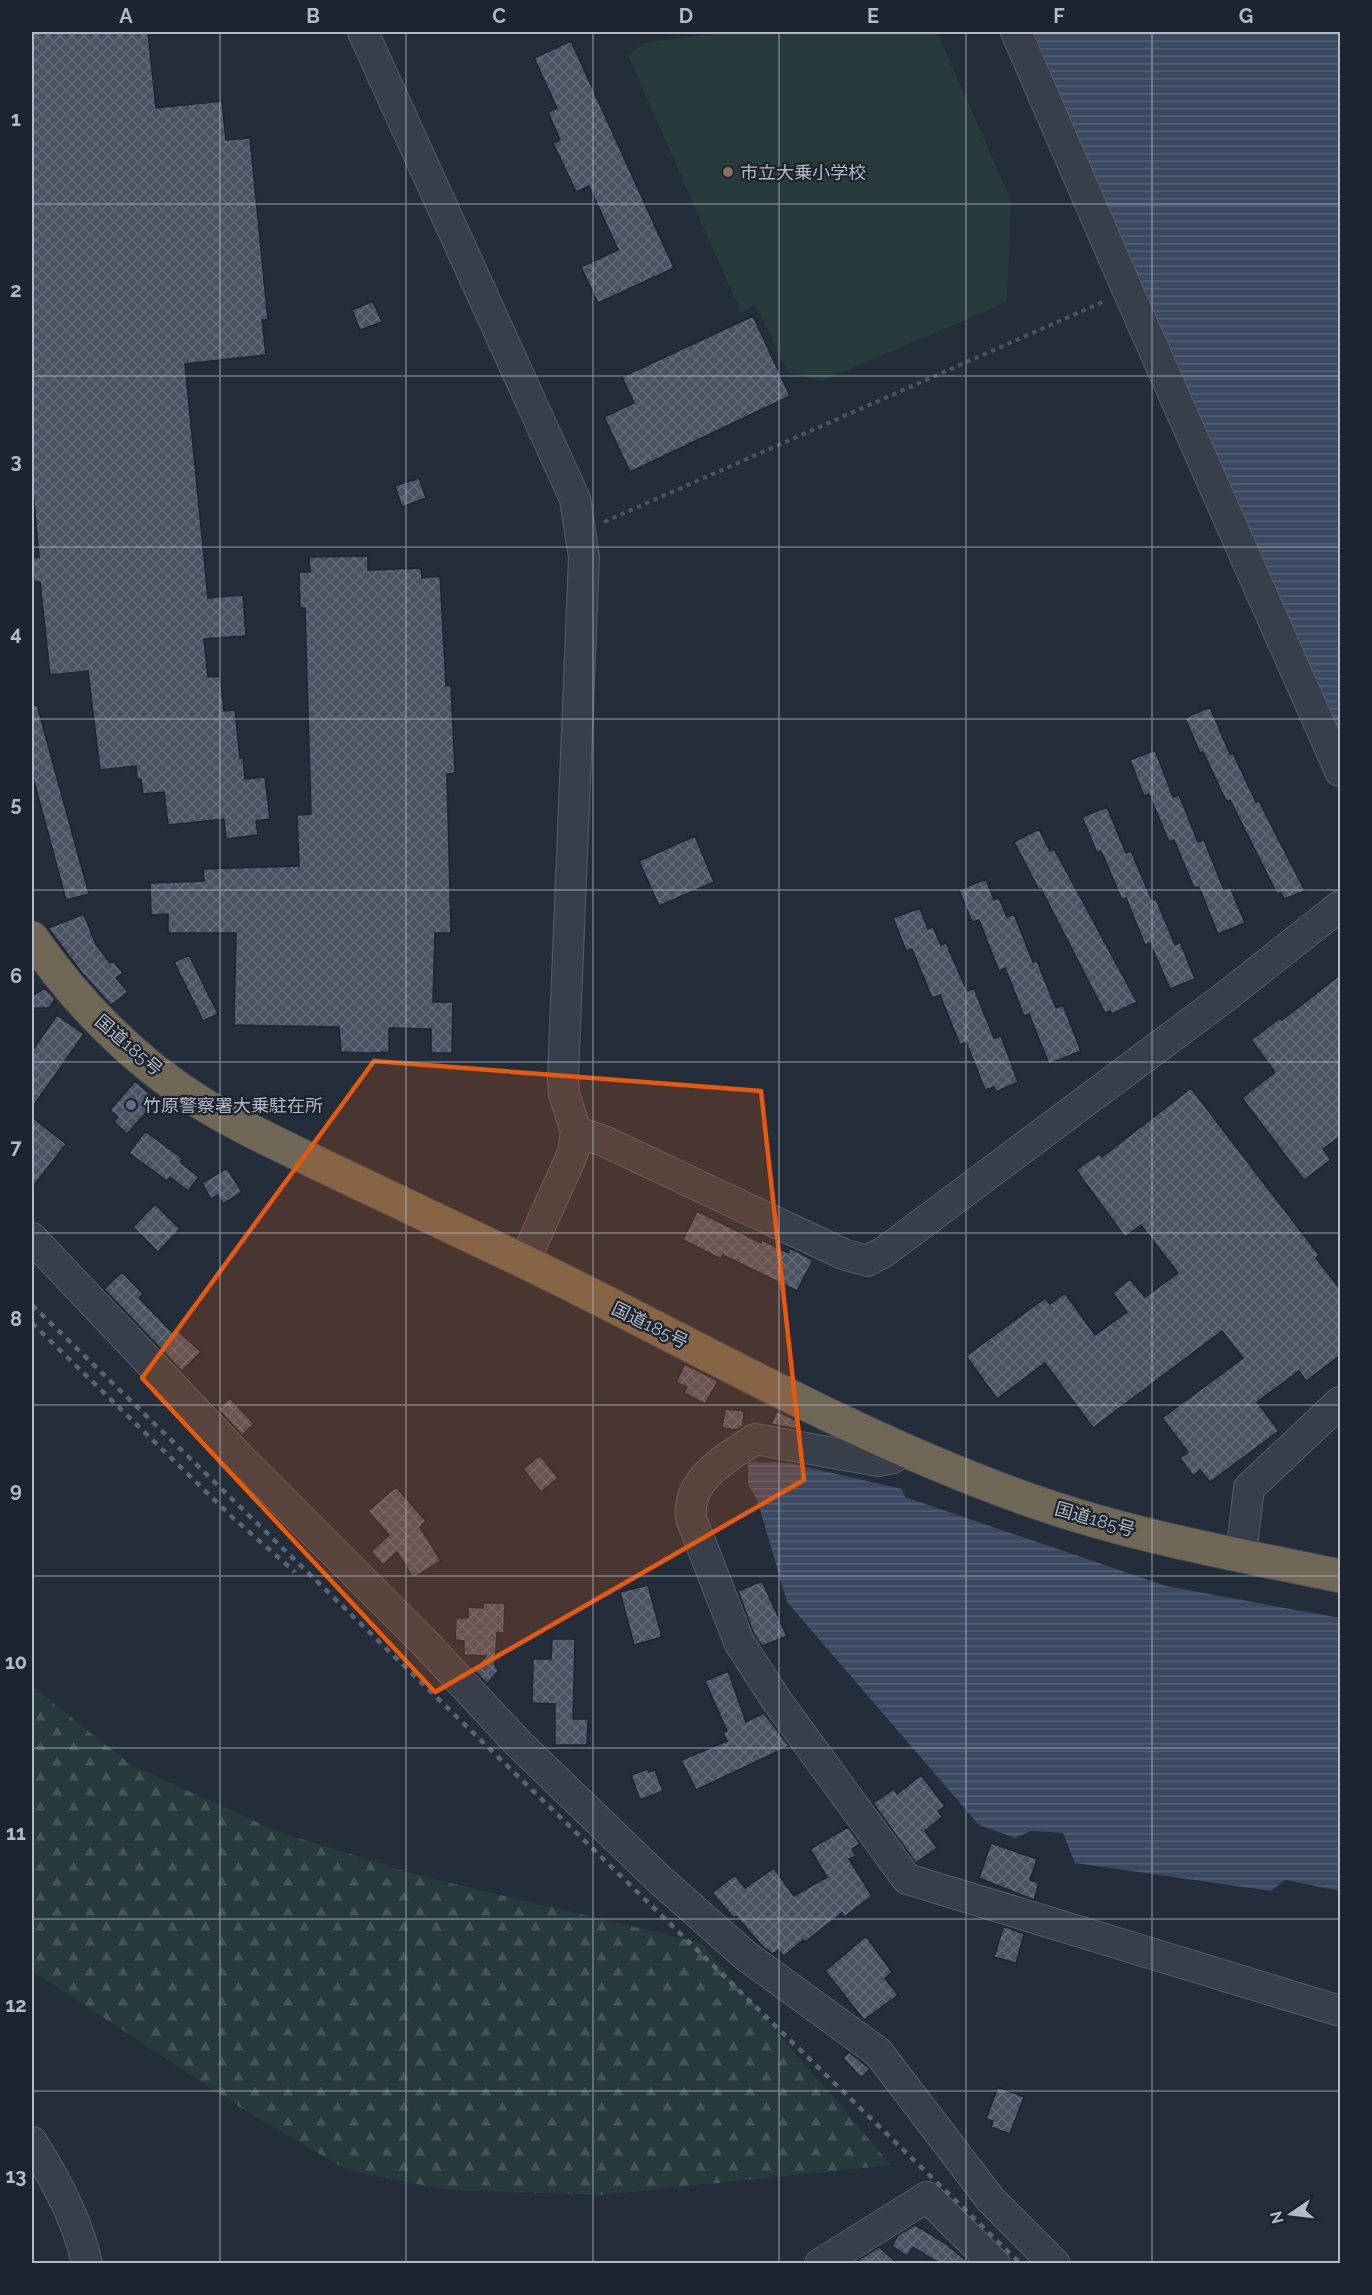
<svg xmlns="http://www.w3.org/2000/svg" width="1372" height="2295" font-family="Raleway,'Noto Sans JP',sans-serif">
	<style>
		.forest { fill: url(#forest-firs) }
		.pitch { fill: #273a3c }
		.water { fill: url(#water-rules) }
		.building { fill: url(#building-cross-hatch); stroke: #1f2631; stroke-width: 1.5 }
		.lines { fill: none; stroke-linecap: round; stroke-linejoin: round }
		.minor-casing { stroke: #565d68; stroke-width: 32 }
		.highway-casing { stroke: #434a55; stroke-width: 35 }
		.path { stroke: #46575a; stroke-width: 4; stroke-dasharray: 4.5 4.5; stroke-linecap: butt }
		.minor { stroke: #383f4b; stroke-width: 30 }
		.highway { stroke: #706756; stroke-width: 33 }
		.rail { stroke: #5a6371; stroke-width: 4.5; stroke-dasharray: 6 6; stroke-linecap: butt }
		.marked { fill: #e8590c; fill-opacity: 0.2; stroke: #e8590c; stroke-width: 4.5; stroke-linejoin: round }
		.grid { fill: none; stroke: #b3bac6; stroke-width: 1.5; stroke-opacity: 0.55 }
		.education-dot { fill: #8d6e63; stroke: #1d242f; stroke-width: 2 }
		.service-dot { fill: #5c6f8a; stroke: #1d242f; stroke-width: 2 }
		.labels { text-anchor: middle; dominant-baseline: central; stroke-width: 4.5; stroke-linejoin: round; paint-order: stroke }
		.poi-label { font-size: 18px; fill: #b3bac6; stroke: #1d242f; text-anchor: start }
		.street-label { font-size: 18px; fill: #b3bac6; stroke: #1d242f }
		.neatline { fill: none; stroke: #b3bac6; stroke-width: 2 }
		.grid-label { font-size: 20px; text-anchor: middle; font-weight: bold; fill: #b3bac6 }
	</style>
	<defs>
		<pattern id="forest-firs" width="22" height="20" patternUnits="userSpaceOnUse" patternTransform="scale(1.5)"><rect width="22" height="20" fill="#273a3c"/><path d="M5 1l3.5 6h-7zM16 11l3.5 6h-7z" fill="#445457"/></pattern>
		<pattern id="water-rules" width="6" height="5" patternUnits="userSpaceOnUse" patternTransform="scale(1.5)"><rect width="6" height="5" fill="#3b4962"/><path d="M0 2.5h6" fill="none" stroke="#556177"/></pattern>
		<pattern id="building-cross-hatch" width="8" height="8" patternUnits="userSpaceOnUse" patternTransform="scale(1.5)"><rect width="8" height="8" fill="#4b5363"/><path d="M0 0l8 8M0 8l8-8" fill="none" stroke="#636a78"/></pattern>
	</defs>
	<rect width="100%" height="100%" fill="#242d3a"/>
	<!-- forest -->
	<path class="forest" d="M32 1686 131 1765 279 1832 421 1876 701 1943 891 2165 603 2195 447 2190 347 2170 249 2113 32 1971Z"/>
	<!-- pitch -->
	<path class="pitch" d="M723 32H937L1011 200 1007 302 822 381 788 372 755 305 741 313 628 55 645 43Z"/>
	<!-- water -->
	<path class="water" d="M1030 32H1340V733Z
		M748 1462 789 1463 902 1489 905 1497 1166 1586 1340 1618V1891L1285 1880 1271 1891 1075 1863 1063 1833 1031 1831 1015 1838 979 1825 787 1602 757 1499 748 1485Z"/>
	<!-- building -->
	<path class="building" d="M32 32H148L156 108 222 101 226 140 250 138 268 320H262L266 355 185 364 208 598 243 595 246 636 204 639 208 677 220 676 224 711 235 710 240 758H243L245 779 265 777 270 819 256 821 258 835 226 839 224 819 168 825 164 792 143 794 141 779H137L136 766 100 770 88 671 50 675 40 582H34L32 558 39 557 32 479Z
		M571 41 674 268 598 303 581 267 618 250 589 186 576 192 553 143 560 140 548 112 557 108 534 58Z
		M373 301 382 322 360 330 352 310Z
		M753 316 790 396 630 472 604 417 634 403 622 377Z
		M419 478 426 498 402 507 395 486Z
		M368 556V570L421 568 422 578 440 576 446 686 451 685 455 773 447 774 451 933H435L433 1002H453L452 1053H431V1029L389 1028V1052L366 1053 341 1052 339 1027 234 1025 236 933H168V914L151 915 150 883 204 881 203 869 299 866 297 815 311 814 305 608H300L299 572H310L309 557Z
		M37 705 89 894 66 900 32 774V706Z
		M1210 707 1230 754 1233 753 1256 802 1259 801 1305 891 1284 899 1281 892 1277 894 1230 800 1226 801 1203 752 1200 753 1185 718Z
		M1155 750 1173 797 1179 795 1198 842 1204 840 1224 890 1230 887 1245 923 1218 934 1199 887 1194 888 1174 840 1169 842 1149 794 1144 796 1130 760Z
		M1107 807 1126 853 1131 851 1152 900 1156 899 1175 945 1180 942 1195 979 1170 989 1150 943 1145 945 1126 898 1122 900 1101 851 1097 853 1082 817Z
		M1039 829 1050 851 1054 849 1064 867 1137 1002 1112 1014 1110 1011 1105 1013 1041 889 1039 890 1014 842Z
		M695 836 714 882 659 906 639 861Z
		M986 879 994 900 999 898 1007 917 1014 914 1033 962 1037 961 1056 1008 1063 1005 1081 1051 1049 1064 1029 1014 1024 1016 1005 968 999 971 979 920 972 922 959 890Z
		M920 908 928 929 933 927 941 945 946 943 967 991 974 988 994 1038 1001 1036 1018 1082 996 1092 994 1087 985 1090 966 1042 960 1045 940 995 932 998 912 949 906 951 893 918Z
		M84 914 96 945 110 963 114 962 123 973 116 978 128 992 111 1005 82 973 48 928Z
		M189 955 218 1014 203 1021 174 962Z
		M1341 974V1136L1323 1149 1331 1160 1304 1180 1242 1098 1275 1072 1251 1040 1280 1018 1282 1020Z
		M45 988 55 999 49 1008H32V996Z
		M57 1015 84 1034 32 1108V1051Z
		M135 1081 152 1096 147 1103 151 1107 127 1134 114 1122 118 1117 110 1110Z
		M1191 1088 1319 1255 1316 1258 1341 1290V1355L1306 1381 1299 1371 1257 1402 1279 1431 1210 1482 1200 1470 1193 1476 1180 1458 1188 1452 1162 1418 1243 1358 1222 1331 1093 1428 1045 1363 997 1399 966 1356 1045 1298 1050 1304 1065 1293 1095 1335 1127 1312 1113 1293 1130 1279 1145 1297 1178 1273 1141 1225 1125 1237 1076 1170 1099 1154 1102 1157Z
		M32 1117 66 1144 32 1188Z
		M145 1131 183 1159 180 1162 199 1177 188 1191 170 1177 167 1181 129 1153Z
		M227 1168 242 1192 223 1204 218 1195 211 1199 202 1183Z
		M155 1204 180 1229 158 1252 133 1227Z
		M697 1211 761 1243 762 1240 788 1253 790 1248 813 1260 797 1291 723 1255 721 1259 683 1240Z
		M122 1272 143 1294 139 1298 172 1332 176 1329 201 1352 182 1371 104 1289Z
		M685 1364 718 1381 705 1404 684 1393 687 1387 676 1382Z
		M230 1398 254 1424 242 1435 218 1409Z
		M725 1409 744 1411 743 1426 737 1430 722 1428Z
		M777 1411 800 1422 797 1429 771 1424Z
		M540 1455 558 1478 541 1492 523 1469Z
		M396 1487 426 1521 420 1527 441 1561 413 1578 397 1552 383 1565 371 1552 389 1535 368 1511Z
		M762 1581 787 1636 762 1646 754 1634 738 1591Z
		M648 1585 662 1637 634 1645 620 1592Z
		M483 1603H505L504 1633H497L495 1666 499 1670 487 1684 474 1670 486 1656 464 1655V1641L455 1640 456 1618H468V1607L483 1608Z
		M552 1639H575L573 1719H588L587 1745H555V1704L532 1703 533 1659H551Z
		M728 1671 746 1722 764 1713 789 1746 696 1790 681 1760 727 1741 723 1733 727 1731 705 1681Z
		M648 1769 649 1772 655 1770 663 1791 640 1800 631 1775Z
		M921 1775 945 1806 938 1811 942 1817 925 1831 937 1848 916 1863 873 1803 894 1789 897 1794Z
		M848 1827 860 1844 852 1849 856 1856 849 1859 872 1896 844 1917 842 1913 805 1942 803 1940 784 1956 778 1950 773 1954 763 1947 736 1916 734 1918 712 1893 735 1875 745 1888 774 1868 794 1896 827 1877 810 1849Z
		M991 1843 1037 1859 1030 1880 1039 1883 1034 1900 979 1878Z
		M1006 1927 1024 1934 1016 1963 994 1957 1003 1928Z
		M866 1936 892 1972 885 1978 898 1995 864 2020 825 1971Z
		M849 2052 870 2069 861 2078 843 2058Z
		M998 2087 1024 2097 1010 2134 991 2127 993 2121 986 2119Z
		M915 2225 945 2243 970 2264H940L913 2247 907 2256 892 2246 898 2235Z
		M879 2247 898 2264H857L860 2259Z"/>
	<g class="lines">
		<!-- minor casing -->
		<g class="minor-casing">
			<path id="minor" d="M363 32 575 499 584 557 563 1077 564 1094 576 1131 573 1153 524 1262
				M1016 32 1128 291 1340 771
				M576 1131 606 1142 843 1254 867 1261 884 1252 1225 997 1340 906
				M32 1238 243 1461 424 1642 518 1743 659 1879 746 1956 878 2052 991 2200 1055 2264
				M902 1450 893 1458 878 1461 755 1439C726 1459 687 1478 691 1518L739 1642 777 1701 907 1879 1340 2011
				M1241 1555 1249 1488 1340 1402
				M32 2142C55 2178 78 2221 87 2264
				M820 2264 927 2197 995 2264"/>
		</g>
		<!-- highway casing -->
		<g class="highway-casing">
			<path id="highway" d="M32 938C76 1002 135 1062 201 1103 245 1130 293 1151 340 1174 400 1203 461 1231 521 1260 687 1340 849 1436 1024 1498 1126 1535 1234 1554 1340 1576"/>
		</g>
		<!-- path -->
		<path class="path" d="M604 522 1105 301"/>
		<!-- minor -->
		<use href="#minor" class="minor"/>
		<!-- highway -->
		<use href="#highway" class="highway"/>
		<!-- rail -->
		<path class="rail" d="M32 1305 1021 2264
			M32 1323 232 1517 295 1572"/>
	</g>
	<!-- marked area -->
	<path class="marked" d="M374 1061 761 1091 804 1480 435 1692 142 1378Z"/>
	<!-- grid -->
	<path class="grid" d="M220 32V2264M406 32V2264M593 32V2264M779 32V2264M966 32V2264M1152 32V2264M32 204H1340M32 376H1340M32 547H1340M32 719H1340M32 890H1340M32 1062H1340M32 1233H1340M32 1405H1340M32 1576H1340M32 1748H1340M32 1919H1340M32 2091H1340"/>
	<!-- markers -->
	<circle class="education-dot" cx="728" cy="172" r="6"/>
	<circle class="service-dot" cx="131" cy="1105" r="6"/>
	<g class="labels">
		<!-- poi labels -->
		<g class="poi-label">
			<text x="740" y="172">市立大乗小学校</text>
			<text x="143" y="1105">竹原警察署大乗駐在所</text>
		</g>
		<!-- street labels -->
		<g class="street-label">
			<text transform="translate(129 1045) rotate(41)">国道185号</text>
			<text transform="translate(650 1325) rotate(26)">国道185号</text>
			<text transform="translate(1095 1519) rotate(16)">国道185号</text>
		</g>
	</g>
	<!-- border -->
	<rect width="1372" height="2295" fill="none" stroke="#1d242f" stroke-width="66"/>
	<!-- north arrow -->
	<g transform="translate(1291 2214) rotate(256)" stroke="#1d242f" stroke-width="4.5" paint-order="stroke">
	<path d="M0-4.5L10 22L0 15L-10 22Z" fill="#b3bac6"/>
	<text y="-9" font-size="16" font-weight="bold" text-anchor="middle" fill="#b3bac6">N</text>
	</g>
	<rect x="33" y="33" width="1306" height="2229" class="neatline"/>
	<g class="grid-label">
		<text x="126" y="23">A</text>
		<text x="313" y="23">B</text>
		<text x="499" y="23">C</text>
		<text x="686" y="23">D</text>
		<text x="873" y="23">E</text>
		<text x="1059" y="23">F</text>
		<text x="1246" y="23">G</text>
		<text x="16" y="126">1</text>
		<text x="16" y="297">2</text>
		<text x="16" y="468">3</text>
		<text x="16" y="640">4</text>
		<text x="16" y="811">5</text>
		<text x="16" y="983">6</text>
		<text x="16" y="1154">7</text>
		<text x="16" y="1326">8</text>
		<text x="16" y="1497">9</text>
		<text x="16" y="1669">10</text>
		<text x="16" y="1840">11</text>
		<text x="16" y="2012">12</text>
		<text x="16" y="2183">13</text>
	</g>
</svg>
